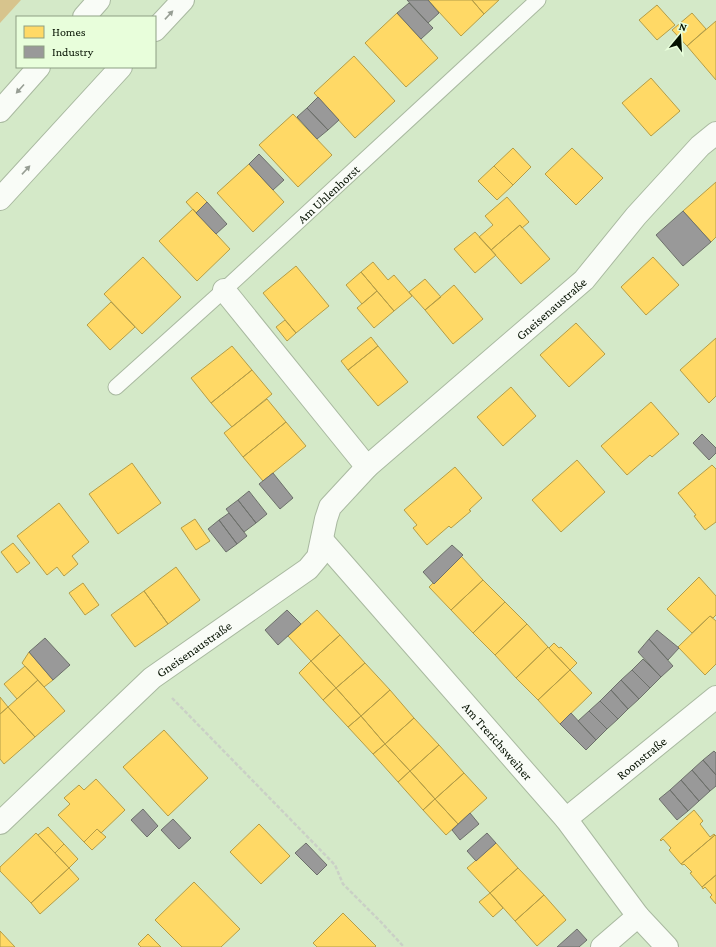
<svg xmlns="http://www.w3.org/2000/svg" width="716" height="947" font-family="'Crimson Pro',serif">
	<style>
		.forest { fill: #d7c48d }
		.homes { fill: #ffd966; stroke: #b49d47 }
		.industry { fill: #999; stroke: #6d706b }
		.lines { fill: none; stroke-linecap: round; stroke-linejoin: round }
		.lane-casing { stroke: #a9b9a0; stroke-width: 17 }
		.street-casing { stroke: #a9b9a0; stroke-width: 24 }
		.highway-casing { stroke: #a9b9a0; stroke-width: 24 }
		.path { stroke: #cad0c6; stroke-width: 2.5; stroke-dasharray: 4 2; stroke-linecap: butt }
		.lane { stroke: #f9fcf7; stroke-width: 15 }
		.street { stroke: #f9fcf7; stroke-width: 22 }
		.highway { stroke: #f9fcf7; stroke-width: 22 }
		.oneway { fill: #979e94 }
		.labels { text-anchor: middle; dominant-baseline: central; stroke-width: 4; stroke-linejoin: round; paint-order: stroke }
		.street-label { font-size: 13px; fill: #051100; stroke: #e8fedb }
	</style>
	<rect width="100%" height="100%" fill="#d4e9c8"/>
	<!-- forest -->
	<path class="forest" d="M0 0H21L0 23Z"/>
	<!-- homes -->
	<path class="homes" d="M428 0H472L484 14 461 36Z
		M472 0H499L484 14Z
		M657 5 675 25 657 40 639 20Z
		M397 13 438 58 406 87 365 43Z
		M692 13 706 29 687 46 672 30Z
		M716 21V80L687 46Z
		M354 56 395 101 355 138 314 93Z
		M651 78 680 111 651 136 622 103Z
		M293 114 332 155 298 187 259 145Z
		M513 148 531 167 513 185 494 166Z
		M572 148 603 178 576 205 545 174Z
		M249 164 284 202 253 232 217 193Z
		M494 166 513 185 497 200 478 181Z
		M716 182V237L711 242 683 211Z
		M197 192 207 202 196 213 186 202Z
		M507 197 529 222 522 228 520 225 491 250 479 237 493 225 485 216Z
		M193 209 230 249 197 281 159 241Z
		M520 225 550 259 521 284 491 250Z
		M475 232 496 255 475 273 454 249Z
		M143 257 181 297 142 334 104 294Z
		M653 257 679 285 646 315 621 287Z
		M373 262 388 280 394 275 412 296 394 311 361 272Z
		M296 266 329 306 296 333 263 293Z
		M361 272 377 291 362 304 346 285Z
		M425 279 441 297 425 310 409 292Z
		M454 285 483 319 453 344 425 310Z
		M377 291 394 311 374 328 357 308Z
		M111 302 135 327 110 350 87 325Z
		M285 320 296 333 287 341 276 327Z
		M576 323 605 354 569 387 540 355Z
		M371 337 378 346 348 370 341 361Z
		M716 338V396L709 403 680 370Z
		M232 346 252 370 211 403 191 378Z
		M378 346 408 382 378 406 348 370Z
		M252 370 272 394 232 427 211 403Z
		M511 387 536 416 503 446 477 417Z
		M267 399 286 422 243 457 224 433Z
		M651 402 679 434 652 457 650 455 627 475 601 446Z
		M286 422 306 446 263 481 243 457Z
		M577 460 605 492 561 532 532 500Z
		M132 463 161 503 118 534 89 494Z
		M712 465 716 469V522L705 530 694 516 696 515 678 493Z
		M455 467 482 498 469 510 471 511 451 528 449 526 427 545 413 528 417 525 404 510Z
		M59 503 89 542 72 556 78 564 64 576 57 567 47 575 17 536Z
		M195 519 210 541 196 550 181 528Z
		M13 543 30 563 17 573 1 552Z
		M461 556 483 580 451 610 429 587Z
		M176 567 200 600 168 624 144 591Z
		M699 577 716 596V615L713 618 710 616 692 633 667 609Z
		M483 580 505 602 473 633 451 610Z
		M83 583 99 605 85 615 69 593Z
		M144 591 168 624 135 647 111 615Z
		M505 602 527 624 495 655 473 633Z
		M317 610 340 635 311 661 288 636Z
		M710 616 716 621V664L705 675 678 647Z
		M527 624 548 647 516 678 495 655Z
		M340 635 365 663 336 688 311 661Z
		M554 643 559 648 561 647 577 663 570 670 549 648Z
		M548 647 570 670 538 700 516 678Z
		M29 652 53 680 44 687 22 663Z
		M311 661 336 688 323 700 299 673Z
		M365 663 390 690 361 716 336 688Z
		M25 666 38 680 17 699 4 684Z
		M570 670 592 693 560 724 538 700Z
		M38 680 65 711 35 737 8 707Z
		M336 688 361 716 348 727 323 700Z
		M390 690 414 718 385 744 361 716Z
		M0 697 8 707 0 714Z
		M8 707 35 737 4 764 0 759V714Z
		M361 716 385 744 373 754 348 727Z
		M414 718 439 745 410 771 385 744Z
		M164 730 208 778 168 816 123 767Z
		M385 744 410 771 398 782 373 754Z
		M439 745 464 773 435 799 410 771Z
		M410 771 435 799 423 810 398 782Z
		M464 773 487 798 458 824 435 799Z
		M96 779 125 810 101 833 97 829 84 842 58 815 70 804 64 798 79 785 84 790Z
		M435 799 458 824 446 835 423 810Z
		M694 810 703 821 700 824 710 837 714 834 715 835 681 864 669 850 671 848 663 839 661 841 660 840Z
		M259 824 290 856 261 884 230 852Z
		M48 827 64 844 55 853 38 835Z
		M97 829 106 837 92 850 84 842Z
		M36 833 69 868 31 903 0 871V867Z
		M715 835 716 836V875L702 887 690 873 692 872 684 864 683 865 681 864Z
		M496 843 518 868 490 893 467 868Z
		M64 844 78 859 69 868 55 853Z
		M69 868 79 879 40 914 31 903Z
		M518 868 544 895 515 921 490 893Z
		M716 875V904L710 897 712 895 705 887 703 889 702 887Z
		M194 882 240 929 221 947H182L155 920Z
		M490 893 503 908 493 917 479 902Z
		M544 895 566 920 537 946 515 921Z
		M343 913 376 946 375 947H317L313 943Z
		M0 931 15 947H0Z
		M148 934 161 947H141L138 944Z"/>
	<!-- industry -->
	<path class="industry" d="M407 0H428L439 13 428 23Z
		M409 3 433 28 421 39 397 13Z
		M318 97 339 120 328 130 307 108Z
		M307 108 328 130 317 139 297 117Z
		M259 154 284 180 273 190 249 164Z
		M207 202 227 224 216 234 196 213Z
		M683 211 711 242 683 266 656 235Z
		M702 434 716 448V453L709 460 693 443Z
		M273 473 293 498 280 509 259 484Z
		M249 491 267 514 256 523 238 500Z
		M238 500 256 523 244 532 226 509Z
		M229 513 247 536 237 544 219 520Z
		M219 520 237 544 226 552 208 529Z
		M452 545 463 555 434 584 423 572Z
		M287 610 301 624 278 645 265 630Z
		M657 630 679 648 668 660 649 639Z
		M45 638 70 665 53 680 29 652Z
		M649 639 673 666 661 677 638 652Z
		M643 659 661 677 650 688 632 670Z
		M632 670 650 688 639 699 621 680Z
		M621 680 639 699 628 709 611 690Z
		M611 690 628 709 618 719 600 701Z
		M600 701 618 719 607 729 589 711Z
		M589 711 607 729 596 740 578 721Z
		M571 713 596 740 586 750 560 724Z
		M714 751 716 753V775L703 760Z
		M703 760 716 775V786L710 791 692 770Z
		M692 770 710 791 699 801 681 780Z
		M681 780 699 801 688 811 670 790Z
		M670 790 688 811 677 820 659 799Z
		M143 809 158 826 147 837 131 820Z
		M470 813 479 824 460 840 452 830Z
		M173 819 191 838 179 849 161 830Z
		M487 833 496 843 476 861 467 851Z
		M306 843 327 865 317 875 295 853Z
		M577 929 587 940 579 947H557Z"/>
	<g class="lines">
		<!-- lane casing -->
		<g class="lane-casing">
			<g id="lane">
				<path id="s1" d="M116 387 224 290 538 0"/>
			</g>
		</g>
		<!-- street casing -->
		<g class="street-casing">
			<g id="street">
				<path d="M224 290 367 467"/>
				<path id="s2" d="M322 540 566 819 638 916 667 947"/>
				<path id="s3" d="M566 819 716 697"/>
				<path id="s4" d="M0 823 152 678 308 569 318 557 326 519 330 507 367 467 584 280 636 216 700 146 716 133"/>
				<path d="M602 947 638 916"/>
			</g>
		</g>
		<!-- highway casing -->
		<g class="highway-casing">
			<path id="highway" d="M84 17 99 0
				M155 30 183 0
				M0 111 39 67
				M0 199 121 67"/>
		</g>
		<!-- path -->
		<path class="path" d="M172 698 335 865 343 884 380 921 404 947"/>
		<!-- lane -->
		<use href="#lane" class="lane"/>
		<!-- street -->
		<use href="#street" class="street"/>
		<!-- highway -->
		<use href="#highway" class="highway"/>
	</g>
	<!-- one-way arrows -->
	<defs><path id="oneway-solid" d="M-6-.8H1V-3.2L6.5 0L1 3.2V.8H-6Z"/></defs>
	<g class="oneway">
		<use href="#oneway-solid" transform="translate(169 15) rotate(-47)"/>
		<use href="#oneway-solid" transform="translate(20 89) rotate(132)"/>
		<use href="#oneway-solid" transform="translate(26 170) rotate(-47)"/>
	</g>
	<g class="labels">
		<!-- street labels -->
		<g class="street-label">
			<text stroke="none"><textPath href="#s1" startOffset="287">Am Uhlenhorst</textPath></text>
			<text stroke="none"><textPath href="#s4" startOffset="765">Gneisenaustraße</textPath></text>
			<text stroke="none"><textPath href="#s4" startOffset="261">Gneisenaustraße</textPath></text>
			<text stroke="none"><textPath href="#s2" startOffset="267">Am Trerichsweiher</textPath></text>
			<text stroke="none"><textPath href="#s3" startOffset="97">Roonstraße</textPath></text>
		</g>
	</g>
	<!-- legend -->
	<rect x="16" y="16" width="140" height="52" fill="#e8fedb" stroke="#8d9f83"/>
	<rect x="24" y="26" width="20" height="12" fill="#ffd966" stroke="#8d9f83"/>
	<text x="52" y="36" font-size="12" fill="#051100">Homes</text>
	<rect x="24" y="46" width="20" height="12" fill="#999999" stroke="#8d9f83"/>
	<text x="52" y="56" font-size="12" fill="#051100">Industry</text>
	<!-- north arrow -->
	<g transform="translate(680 36) rotate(18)" stroke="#e8fedb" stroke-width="3" paint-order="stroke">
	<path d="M0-3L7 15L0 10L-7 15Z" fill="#051100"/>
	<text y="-6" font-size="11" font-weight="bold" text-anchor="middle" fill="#051100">N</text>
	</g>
</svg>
